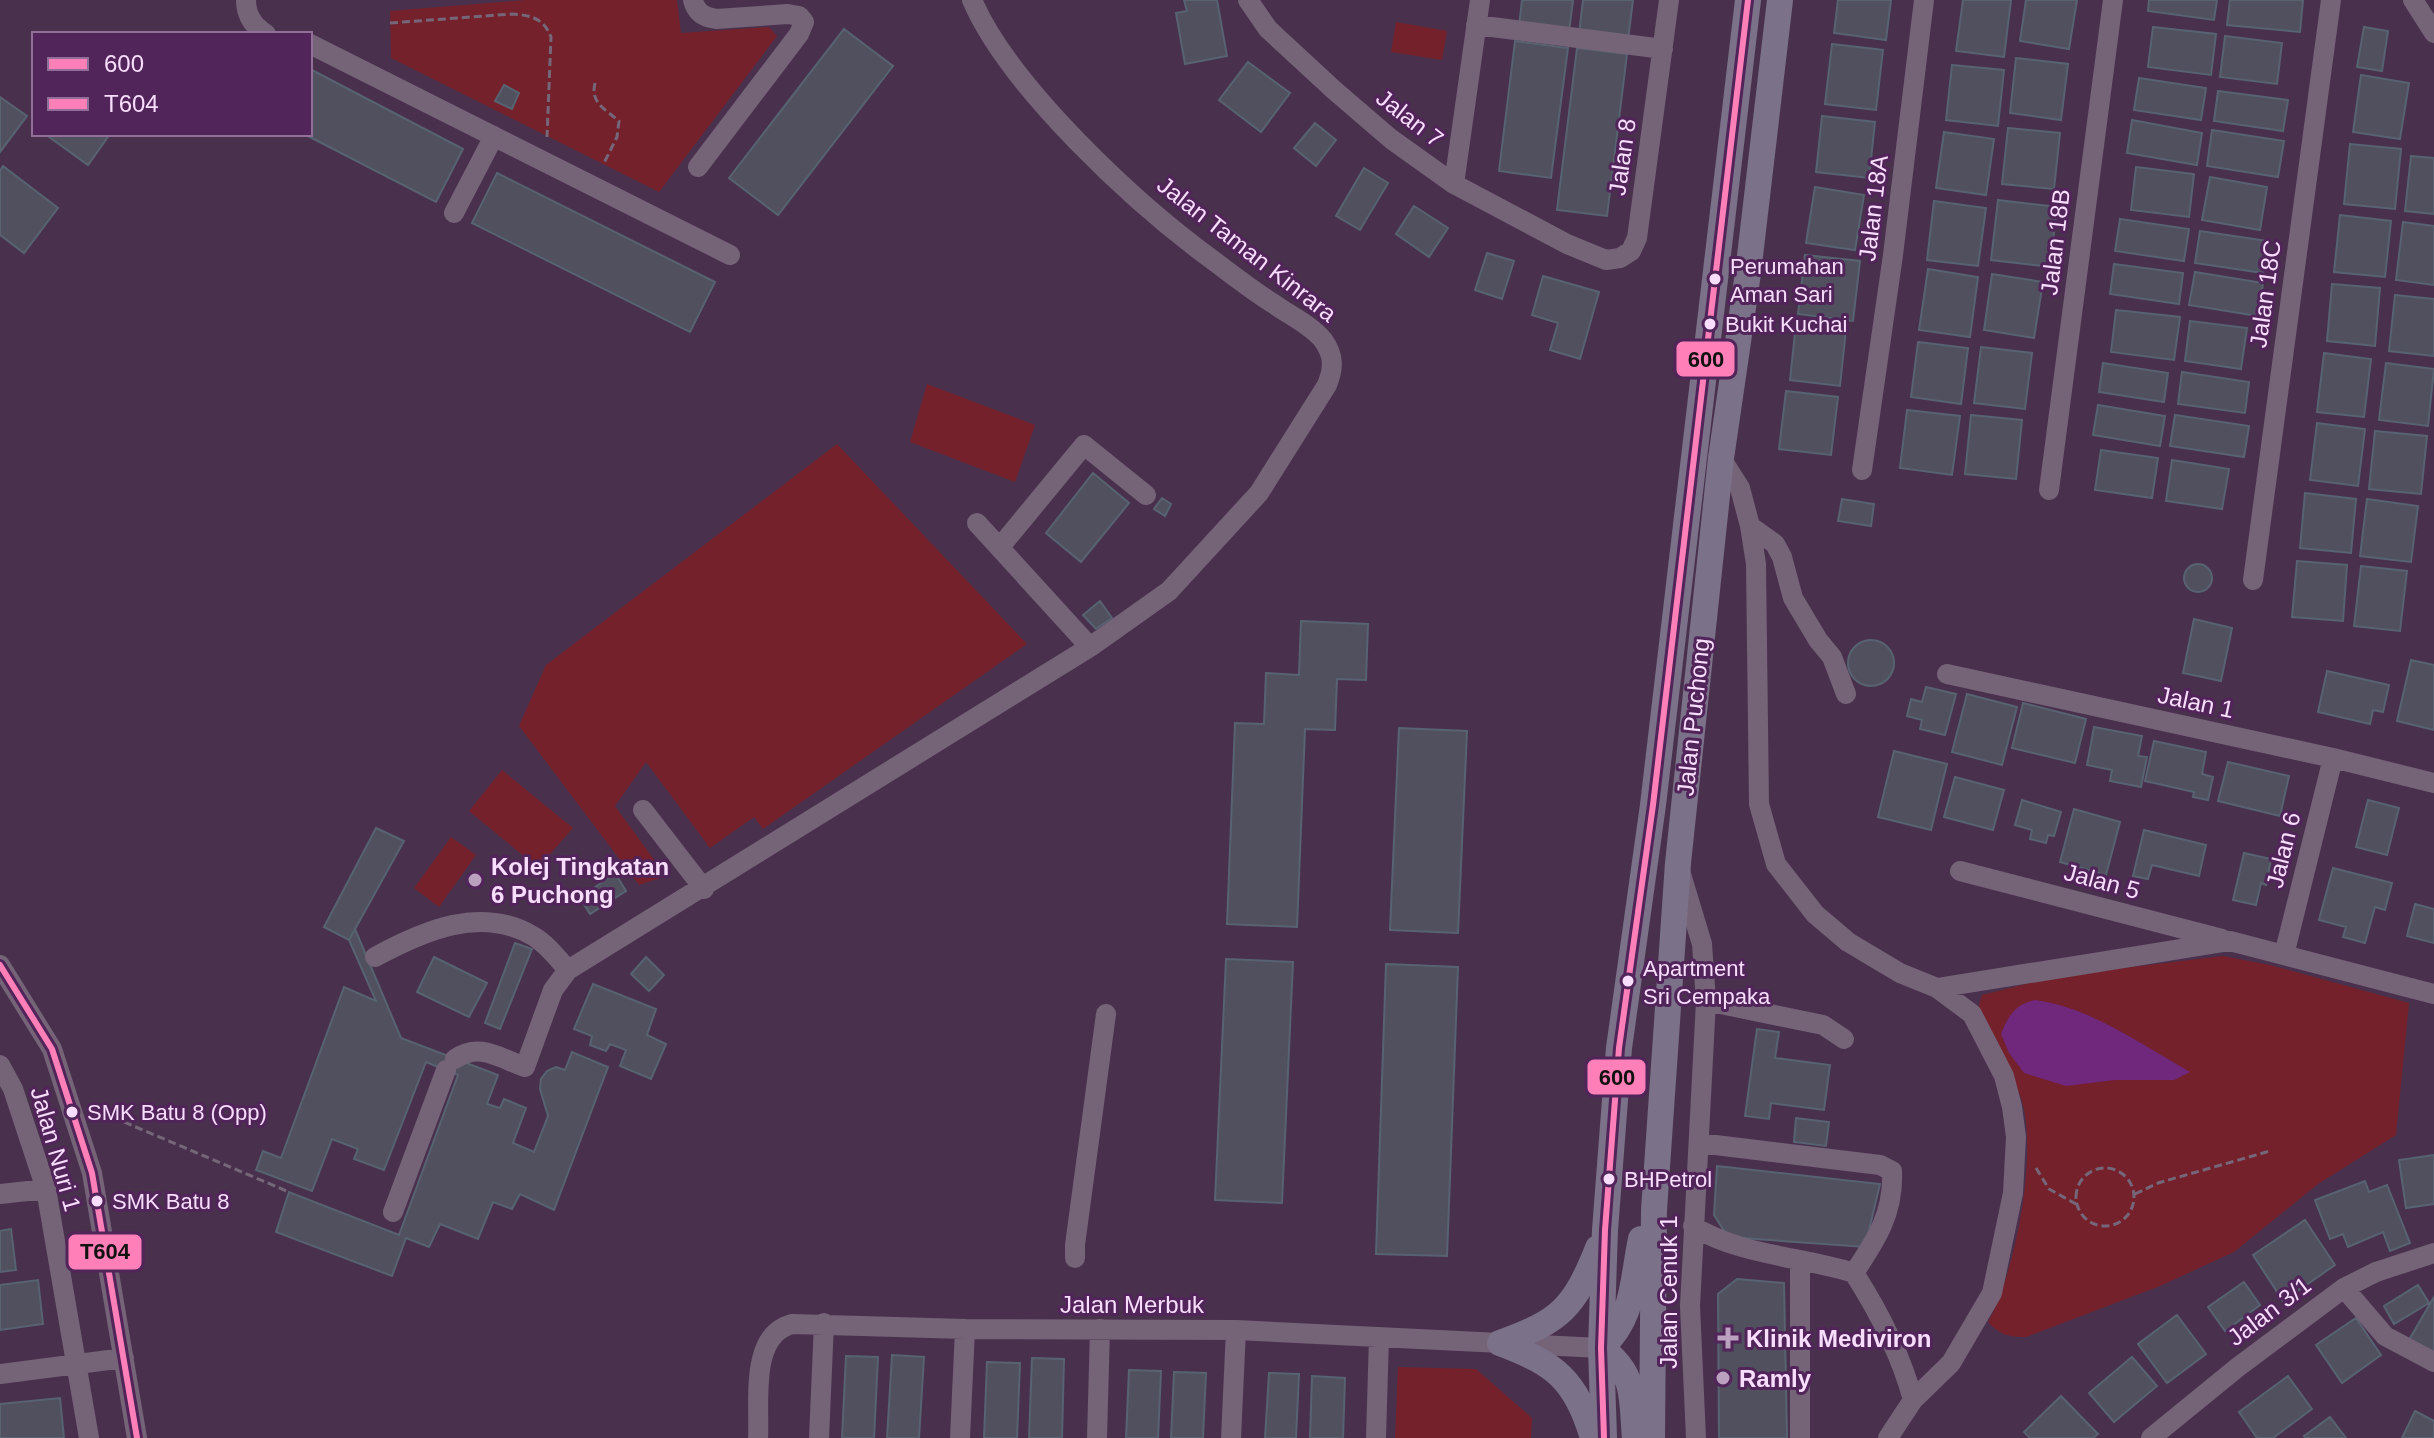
<svg xmlns="http://www.w3.org/2000/svg" width="2434" height="1438" font-family="Helvetica,sans-serif">
	<style>
		.green { fill: #74212b }
		.water { fill: #6f287b }
		.building { fill: #51505e; stroke: #576371; stroke-width: 2 }
		.lines { fill: none; stroke-linecap: round; stroke-linejoin: round }
		.path { stroke: #766679; stroke-width: 3; stroke-dasharray: 8 4; stroke-linecap: butt }
		.minor { stroke: #756378; stroke-width: 20 }
		.major { stroke: #7b7188; stroke-width: 26 }
		.bus-1-casing { stroke: #51245a; stroke-width: 12 }
		.bus-2-casing { stroke: #51245a; stroke-width: 12 }
		.bus-1 { stroke: #ff80b8; stroke-width: 6 }
		.bus-2 { stroke: #ff80b8; stroke-width: 6 }
		.bus-dot { fill: #f8ddfd; stroke: #51245a; stroke-width: 3 }
		.poi-dot { fill: #bba1bf; stroke: #51245a; stroke-width: 3 }
		.labels { text-anchor: middle; dominant-baseline: central; stroke-width: 6; stroke-linejoin: round; paint-order: stroke }
		.bus-label { font-size: 22px; fill: #f8ddfd; stroke: #51245a; text-anchor: start }
		.street-label { font-size: 24px; fill: #f8ddfd; stroke: #51245a }
		.poi-label { font-size: 24px; font-weight: bold; fill: #f8ddfd; stroke: #51245a; text-anchor: start }
		.line-badge { stroke: #51245a; stroke-width: 3 }
		.pale-badge-label { font-size: 22px; text-anchor: middle; font-weight: bold; fill: #111 }
	</style>
	<rect width="100%" height="100%" fill="#49314d"/>
	<!-- green -->
	<path class="green" d="M525 0H677L681 33 769 27 777 36 659 192 391 58 390 11Z
		M1396 22 1447 31 1442 60 1391 52Z
		M927 384 1035 425 1015 482 910 442Z
		M837 444 1027 644 763 829 754 817 710 848 646 762 615 806 666 876 639 885 519 726 546 665Z
		M502 770 573 828 538 868 469 811Z
		M451 837 476 855 439 907 414 888Z
		M2223 956 2270 965 2409 1003 2396 1135 2318 1184 2234 1252 2160 1286 2026 1337C2009 1337 2000 1335 1988 1322 2015 1273 2038 1157 2022 1101 2016 1079 1979 1021 1979 1007 1979 1003 1981 999 1982 995L2058 976Z
		M1398 1367 1476 1369 1532 1418 1531 1438H1395Z"/>
	<!-- water -->
	<path class="water" d="M2035 1000C2090 1007 2142 1045 2190 1072L2174 1080H2115L2066 1086 2024 1073 2009 1053 2001 1034C2008 1016 2015 1004 2035 1000Z"/>
	<!-- building -->
	<path class="building" d="M1184 0H1217L1227 56 1185 64 1176 13 1187 11Z
		M1522 0H1573L1569 32 1519 26Z
		M1583 0H1633L1628 40 1579 34Z
		M1838 0H1891L1886 40 1834 33Z
		M1963 0H2011L2004 57 1956 51Z
		M2026 0H2077L2069 49 2020 41Z
		M2149 0H2217L2214 20 2148 11Z
		M2230 0H2303L2300 32 2227 25Z
		M2153 27 2216 34 2211 75 2148 67Z
		M2364 27 2388 31 2382 71 2357 67Z
		M844 29 893 66 778 215 729 178Z
		M2225 36 2282 43 2277 84 2220 77Z
		M1515 41 1568 48 1551 178 1499 171Z
		M1832 44 1883 50 1876 110 1825 104Z
		M1577 48 1627 54 1607 216 1557 210Z
		M2016 58 2068 64 2061 120 2010 113Z
		M1248 62 1290 93 1261 132 1219 100Z
		M1952 65 2004 70 1998 126 1946 120Z
		M310 69 463 149 436 202 304 134H310Z
		M2361 75 2409 83 2400 139 2353 132Z
		M2139 78 2206 88 2201 120 2134 110Z
		M504 85 519 93 512 109 495 101Z
		M2218 91 2288 100 2283 131 2214 121Z
		M0 97 27 116 0 152Z
		M1822 116 1875 122 1869 178 1816 172Z
		M2132 120 2202 133 2197 165 2127 153Z
		M1315 123 1336 140 1316 166 1294 148Z
		M2008 128 2060 133 2054 189 2002 184Z
		M2212 130 2284 141 2278 177 2207 166Z
		M1944 132 1994 139 1986 195 1936 188Z
		M45 134H110L88 165Z
		M2350 144 2401 149 2395 209 2344 204Z
		M2411 156 2434 158V214L2405 211Z
		M3 166 58 208 24 253 0 235V171Z
		M2136 167 2194 174 2189 217 2131 210Z
		M1364 168 1388 183 1360 230 1336 216Z
		M497 173 715 282 690 332 472 223Z
		M2210 177 2267 187 2260 230 2202 220Z
		M1815 187 1864 195 1855 250 1806 243Z
		M1998 200 2057 207 2050 267 1991 260Z
		M1934 201 1986 208 1978 266 1927 260Z
		M1414 206 1448 228 1429 257 1396 234Z
		M2340 215 2391 221 2385 277 2334 272Z
		M2120 219 2189 229 2184 261 2115 251Z
		M2403 222 2434 226V285L2396 280Z
		M2200 231 2268 241 2263 273 2195 263Z
		M1487 253 1514 261 1502 299 1475 290Z
		M1805 255 1860 261 1853 321 1798 314Z
		M2114 264 2183 273 2179 304 2110 294Z
		M1928 269 1978 277 1970 337 1919 330Z
		M2195 272 2263 283 2258 316 2189 305Z
		M1992 274 2043 282 2034 338 1984 330Z
		M1543 276 1599 292 1580 359 1550 350 1558 323 1532 315Z
		M2332 284 2380 288 2375 346 2327 341Z
		M2395 295 2434 299V356L2389 351Z
		M2116 310 2180 317 2174 360 2111 352Z
		M2190 321 2247 328 2241 369 2185 361Z
		M1796 323 1846 329 1840 386 1790 380Z
		M1918 342 1968 348 1961 404 1911 397Z
		M1981 347 2032 353 2025 409 1974 403Z
		M2324 353 2371 359 2364 417 2317 412Z
		M2103 363 2168 373 2164 402 2099 392Z
		M2386 363 2434 369 2428 426 2379 420Z
		M2182 372 2249 382 2245 413 2178 404Z
		M1786 391 1838 397 1831 455 1779 449Z
		M2098 405 2165 416 2160 446 2093 435Z
		M1907 410 1960 416 1952 475 1900 468Z
		M1971 415 2022 420 2016 479 1965 474Z
		M2175 415 2249 426 2244 457 2170 446Z
		M2317 423 2365 429 2358 486 2310 480Z
		M2375 431 2427 436 2421 494 2369 489Z
		M2101 450 2158 458 2152 498 2095 490Z
		M2172 460 2229 469 2222 509 2166 501Z
		M1093 473 1129 503 1081 562 1046 533Z
		M2305 493 2356 499 2351 553 2300 548Z
		M1162 498 1171 504 1165 516 1154 509Z
		M1842 499 1874 504 1871 526 1838 521Z
		M2367 499 2418 506 2411 562 2360 556Z
		M2297 561 2347 565 2343 621 2292 617Z
		M2184 578a14 14 0 1 1 28 0a14 14 0 1 1-28 0Z
		M2361 566 2407 571 2400 631 2354 626Z
		M1100 601 1112 618 1096 629 1083 615Z
		M2194 619 2232 628 2221 681 2183 673Z
		M1301 621 1368 624 1366 680 1337 679 1335 730 1305 729 1297 927 1227 924 1235 723 1264 724 1266 673 1299 675Z
		M1848 663a23 23 0 1 1 46 0a23 23 0 1 1-46 0Z
		M2411 660 2434 665V730L2397 721Z
		M2327 671 2389 685 2383 712 2373 710 2370 724 2318 712Z
		M1926 687 1956 694 1945 735 1920 729 1922 720 1907 716 1911 699 1922 702Z
		M1967 694 2017 707 2002 765 1952 752Z
		M2023 703 2086 719 2075 763 2012 748Z
		M2094 727 2142 736 2138 756 2147 757 2141 787 2110 781 2112 770 2087 765Z
		M1399 728 1467 731 1458 933 1390 930Z
		M2154 741 2206 752 2202 774 2213 777 2208 800 2193 797 2194 792 2145 781Z
		M1894 751 1947 764 1931 830 1878 817Z
		M2228 762 2289 776 2280 816 2218 801Z
		M1955 777 2004 790 1993 830 1944 817Z
		M2022 800 2061 812 2054 836 2048 835 2046 843 2030 839 2032 830 2015 825Z
		M2368 800 2399 808 2387 855 2356 847Z
		M2074 809 2120 822 2106 875 2060 862Z
		M376 828 404 841 349 940 324 927Z
		M2144 830 2206 845 2199 876 2152 865 2148 879 2133 876Z
		M2244 853 2271 859 2266 885 2261 883 2256 905 2233 900Z
		M2333 868 2392 883 2385 910 2375 907 2365 943 2343 937 2346 927 2319 920Z
		M615 873 626 891 590 914 580 898Z
		M2415 904 2434 909V943L2407 936Z
		M355 929 401 1038 498 1075 487 1104 500 1108 504 1099 526 1108 513 1143 534 1152 548 1116 540 1089 541 1079 547 1071 556 1067 565 1070 572 1052 608 1067 554 1210 520 1194 512 1209 493 1202 478 1239 440 1224 429 1247 406 1238 392 1276 276 1232 289 1192 399 1235 458 1075 426 1062 384 1170 354 1159 358 1149 332 1139 312 1191 256 1170 263 1151 281 1158 344 987 376 1001 349 940Z
		M515 943 532 949 500 1029 485 1023Z
		M434 957 487 983 469 1017 417 992Z
		M646 957 664 975 649 991 631 974Z
		M1226 959 1293 962 1282 1203 1215 1200Z
		M1386 964 1458 967 1447 1256 1376 1254Z
		M593 984 656 1009 647 1035 666 1044 651 1079 620 1066 626 1050 610 1044 606 1051 590 1045 592 1036 574 1029Z
		M1757 1029 1779 1032 1775 1058 1830 1065 1824 1110 1771 1103 1769 1119 1745 1116Z
		M1796 1118 1829 1122 1826 1146 1794 1142Z
		M2434 1155V1204L2406 1208 2399 1160Z
		M1717 1166 1880 1184 1865 1247 1728 1237 1714 1215Z
		M2365 1181 2369 1192 2387 1185 2410 1243 2390 1251 2383 1232 2348 1247 2343 1234 2330 1239 2315 1200Z
		M2305 1220 2335 1265 2283 1301 2253 1255Z
		M11 1229 16 1270 0 1272V1231Z
		M1737 1279 1784 1283 1787 1438H1719L1718 1294Z
		M38 1280 43 1324 0 1330V1285Z
		M2244 1282 2260 1305 2225 1331 2208 1307Z
		M2418 1285 2429 1303 2394 1324 2384 1306Z
		M2434 1297V1355L2409 1340Z
		M2177 1315 2206 1354 2167 1383 2138 1344Z
		M2356 1318 2381 1355 2342 1383 2316 1345Z
		M892 1355 924 1357 919 1438H887Z
		M846 1356 878 1357 874 1438H842Z
		M2132 1357 2157 1386 2114 1422 2089 1393Z
		M1032 1358 1064 1359 1062 1438H1029Z
		M987 1362 1020 1363 1017 1438H984Z
		M1129 1370 1161 1371 1158 1438H1126Z
		M1174 1372 1206 1373 1203 1438H1171Z
		M1269 1373 1299 1374 1296 1438H1265Z
		M1312 1376 1345 1378 1343 1438H1310Z
		M2288 1376 2312 1409 2273 1438H2257L2239 1412Z
		M2061 1396 2098 1434 2093 1438H2030L2024 1432Z
		M60 1398 64 1438H0V1404Z
		M2415 1411 2434 1421V1438H2402Z
		M2330 1417 2346 1438H2306L2304 1436Z"/>
	<g class="lines">
		<!-- path -->
		<path class="path" d="M390 23 512 14C530 15 544 18 551 37L547 137
			M595 83C590 103 605 109 619 121L617 137 603 165
			M91 1108 289 1192
			M2076 1197a29 29 0 1 1 58 0a29 29 0 1 1-58 0Z
			M2036 1168 2049 1189 2076 1204
			M2135 1194 2158 1183 2270 1151"/>
		<!-- minor -->
		<path class="minor" d="M246 0C246 15 253 26 266 34
			M693 0C696 13 704 17 716 19L788 14 799 16 804 22 799 34 698 167
			M1248 0 1268 29 1334 90 1391 139 1454 184 1567 244 1606 260 1620 258 1631 251 1637 238 1669 0
			M2413 0 2434 33
			M1476 25 1663 49
			M310 44 730 255
			M1454 184 1480 0
			M454 213 494 136
			M1721 458 1740 488 1750 526 1756 564 1759 804 1776 864 1815 914 1848 942 1900 973 1937 988 1972 1014 2004 1076 2012 1107 2016 1137 2013 1193 1992 1293 1951 1363 1913 1400 1888 1438
			M1862 470 1893 255 1924 0
			M2049 490 2113 0
			M977 523 1090 647
			M1750 526 1775 544 1782 557 1793 598 1818 640 1832 657 1846 694
			M1000 547 1084 445 1146 495
			M2253 580 2331 0
			M1947 674 2333 758 2434 783
			M643 810 704 889
			M1680 871 1702 944 1706 1001 1690 1306 1696 1438
			M1960 871 2222 939
			M2284 955 2333 758
			M375 957C423 931 481 905 533 936 547 944 558 959 568 970
			M0 965 52 1049 92 1173 137 1438
			M1937 988 2230 941 2434 994
			M1706 1001 1823 1025 1844 1039
			M455 1059C480 1042 499 1058 525 1067L553 990 568 970 1090 647 1169 591 1259 493 1327 385C1334 368 1334 355 1323 340 1311 325 1289 315 1274 304 1253 291 1234 276 1214 261 1137 205 1010 88 972 0
			M0 1065 13 1089 46 1189 89 1438
			M1699 1143 1880 1165 1892 1171C1894 1213 1876 1240 1854 1273
			M0 1194 46 1189
			M393 1212 446 1070
			M1693 1226C1738 1255 1804 1257 1854 1273 1879 1312 1901 1355 1913 1400
			M1075 1258V1245L1106 1014
			M2344 1288 2385 1336 2434 1362
			M0 1374 124 1358
			M758 1438C760 1403 749 1335 792 1324L965 1329 1236 1330 1601 1348
			M819 1438 824 1323
			M960 1438 965 1329
			M1097 1438 1100 1329
			M1231 1438 1236 1330
			M1376 1438 1379 1337
			M1800 1438V1261
			M2151 1438 2238 1367 2344 1288 2376 1272 2434 1253"/>
		<!-- major -->
		<path class="major" d="M1500 1343C1561 1321 1574 1308 1598 1248
			M1500 1343C1556 1364 1576 1380 1593 1438
			M1601 1348C1635 1317 1632 1281 1641 1239
			M1601 1348C1637 1375 1631 1396 1635 1438
			M1604 1438 1601 1348 1605 1230 1619 1048 1653 805 1748 0
			M1652 1438 1654 1210 1678 863 1721 458 1748 273 1780 0"/>
		<!-- bus-1 casing -->
		<g class="bus-1-casing">
			<path id="bus-1" d="M1604 1438 1601 1348 1605 1230 1619 1048 1653 805 1748 0"/>
		</g>
		<!-- bus-2 casing -->
		<g class="bus-2-casing">
			<path id="bus-2" d="M0 965 52 1049 92 1173 137 1438"/>
		</g>
		<!-- bus-1 -->
		<use href="#bus-1" class="bus-1"/>
		<!-- bus-2 -->
		<use href="#bus-2" class="bus-2"/>
	</g>
	<!-- markers -->
	<g class="bus-dot">
		<circle cx="1715" cy="279" r="7"/>
		<circle cx="1710" cy="324" r="7"/>
		<circle cx="1628" cy="981" r="7"/>
		<circle cx="72" cy="1112" r="7"/>
		<circle cx="1609" cy="1179" r="7"/>
		<circle cx="97" cy="1201" r="7"/>
	</g>
	<g class="poi-dot">
		<circle cx="475" cy="880" r="8"/>
		<path d="M1724 1326h8v8h8v8h-8v8h-8v-8h-8v-8h8z"/>
		<circle cx="1723" cy="1378" r="8"/>
	</g>
	<g class="labels">
		<!-- bus labels -->
		<g class="bus-label">
			<text x="1730" y="266">Perumahan<tspan x="1730" dy="28">Aman Sari</tspan></text>
			<text x="1725" y="324">Bukit Kuchai</text>
			<text x="1643" y="968">Apartment<tspan x="1643" dy="28">Sri Cempaka</tspan></text>
			<text x="87" y="1112">SMK Batu 8 (Opp)</text>
			<text x="1624" y="1179">BHPetrol</text>
			<text x="112" y="1201">SMK Batu 8</text>
		</g>
		<!-- street labels -->
		<g class="street-label">
			<text transform="translate(1410 118) rotate(38)">Jalan 7</text>
			<text transform="translate(1622 157) rotate(-82)">Jalan 8</text>
			<text transform="translate(1873 208) rotate(-83)">Jalan 18A</text>
			<text transform="translate(2055 242) rotate(-83)">Jalan 18B</text>
			<text transform="translate(1247 249) rotate(38)">Jalan Taman Kinrara</text>
			<text transform="translate(2265 294) rotate(-82)">Jalan 18C</text>
			<text transform="translate(2196 702) rotate(12)">Jalan 1</text>
			<text transform="translate(1693 717) rotate(-84)">Jalan Puchong</text>
			<text transform="translate(2283 850) rotate(-76)">Jalan 6</text>
			<text transform="translate(2102 881) rotate(15)">Jalan 5</text>
			<text transform="translate(56 1149) rotate(74)">Jalan Nuri 1</text>
			<text transform="translate(1668 1292) rotate(-90)">Jalan Cenuk 1</text>
			<text x="1132" y="1304">Jalan Merbuk</text>
			<text transform="translate(2269 1311) rotate(-37)">Jalan 3/1</text>
		</g>
		<!-- poi labels -->
		<g class="poi-label">
			<text x="491" y="866">Kolej Tingkatan<tspan x="491" dy="28">6 Puchong</tspan></text>
			<text x="1746" y="1338">Klinik Mediviron</text>
			<text x="1739" y="1378">Ramly</text>
		</g>
	</g>
	<g class="line-badge">
		<rect x="1675" y="340" width="61" height="38" rx="8" fill="#ff80b8"/>
		<rect x="1586" y="1058" width="61" height="38" rx="8" fill="#ff80b8"/>
		<rect x="67" y="1233" width="76" height="38" rx="8" fill="#ff80b8"/>
	</g>
	<g class="pale-badge-label">
		<text x="1706" y="367">600</text>
		<text x="1617" y="1085">600</text>
		<text x="105" y="1259">T604</text>
	</g>
	<!-- legend -->
	<rect x="32" y="32" width="280" height="104" fill="#51245a" stroke="#946e9b" stroke-width="2"/>
	<rect x="48" y="58" width="40" height="12" fill="#ff80b8" stroke="#946e9b" stroke-width="2"/>
	<text x="104" y="72" font-size="24" fill="#f8ddfd">600</text>
	<rect x="48" y="98" width="40" height="12" fill="#ff80b8" stroke="#946e9b" stroke-width="2"/>
	<text x="104" y="112" font-size="24" fill="#f8ddfd">T604</text>
</svg>
